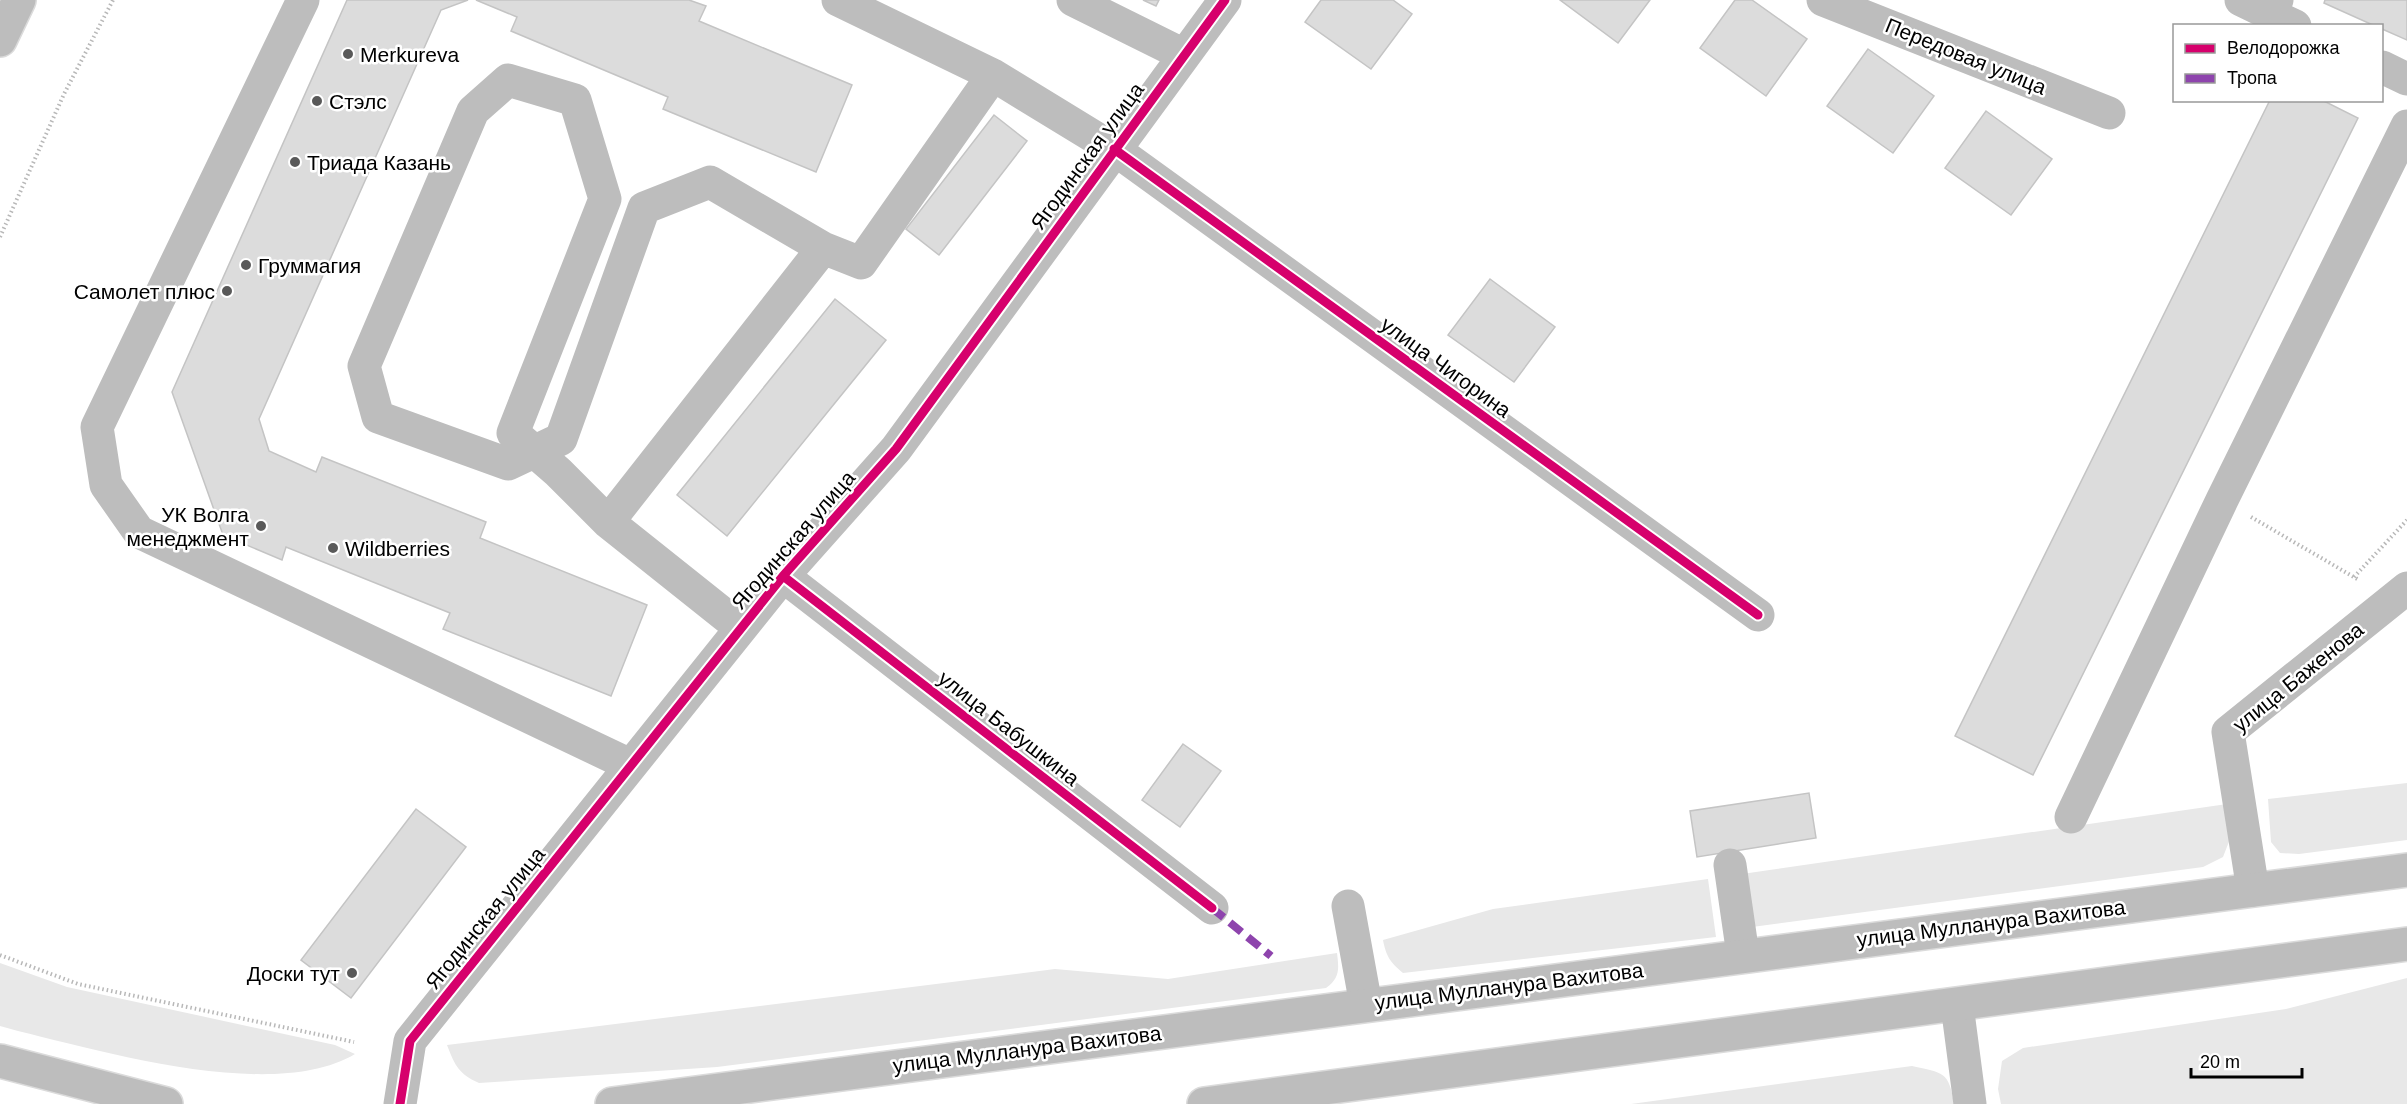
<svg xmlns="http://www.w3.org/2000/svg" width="2407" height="1104" font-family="Arial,sans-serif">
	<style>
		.green { fill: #e8e8e8 }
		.building { fill: #dcdcdc; stroke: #c4c4c4; stroke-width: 1.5 }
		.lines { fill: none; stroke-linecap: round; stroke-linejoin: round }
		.major-casing { stroke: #dbdbdb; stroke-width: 36 }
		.path { stroke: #b8b8b8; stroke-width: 4; stroke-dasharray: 1.5 3; stroke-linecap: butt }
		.minor { stroke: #bdbdbd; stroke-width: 33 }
		.major { stroke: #bdbdbd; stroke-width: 33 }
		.quiet { stroke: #8e44ad; stroke-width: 8; stroke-dasharray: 15 8; stroke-linecap: butt }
		.cycleway-casing { stroke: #fff; stroke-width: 13 }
		.cycleway { stroke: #d6006c; stroke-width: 9 }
		.poi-dot { fill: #595959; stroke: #fff; stroke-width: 2 }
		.labels { text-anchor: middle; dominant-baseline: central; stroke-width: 5; stroke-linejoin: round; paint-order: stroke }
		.poi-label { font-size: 21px; fill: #000; stroke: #fff; text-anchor: start }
		.street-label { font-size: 21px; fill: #000; stroke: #fff }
	</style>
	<rect width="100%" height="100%" fill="#fff"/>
	<!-- green -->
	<path class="green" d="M2407 783V840L2299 854 2280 853 2271 842 2268 799Z
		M2227 804 2230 839 2223 857 2203 867 1752 927 1742 874Z
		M1708 879 1716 937 1403 973C1390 962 1386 956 1383 940L1493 909Z
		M1337 953C1339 969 1340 978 1326 988L717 1067 479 1083C459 1074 455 1066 447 1045L1055 969 1168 979Z
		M0 963 67 987 335 1045 355 1054C275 1102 105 1052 18 1031L0 1026Z
		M2407 978V1104H2001L1998 1089 2002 1061 2023 1048 2286 1009Z
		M1912 1066C1943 1073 1949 1071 1954 1104H1631Z"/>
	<!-- building -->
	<path class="building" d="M347 0H468L441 10 259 419 269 451 316 472 322 457 486 522 480 538 647 605 611 696 443 629 450 613 286 547 282 560 223 535 172 392Z
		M476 0H689L706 6 699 21 852 85 816 172 663 109 668 97 511 31 517 17Z
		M1143 0H1159L1156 6Z
		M1321 0H1393L1412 14 1371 69 1305 22Z
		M1560 0H1650L1618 43Z
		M1735 0H1752L1807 39 1766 96 1700 48Z
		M2325 0H2407V40L2382 29V26H2375L2324 3Z
		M1868 49 1934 96 1893 153 1827 106Z
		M2270 100H2322L2358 118 2033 775 1955 736Z
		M1986 111 2052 159 2011 215 1945 168Z
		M994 115 1027 141 939 255 906 229Z
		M1490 279 1555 327 1514 382 1448 335Z
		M835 299 886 340 727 536 677 495Z
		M1183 744 1221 771 1180 827 1142 800Z
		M1809 793 1816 838 1697 857 1690 811Z
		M416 809 466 847 351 998 301 960Z"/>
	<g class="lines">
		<!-- major casing -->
		<g class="major-casing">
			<path id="major" d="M0 40 19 0
				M0 1061 166 1104
				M612 1104 2407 870
				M1204 1104 2407 944"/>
		</g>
		<!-- path -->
		<path class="path" d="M0 237 64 94 113 0
			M2251 517 2359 580
			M2354 577 2407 520
			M0 955 78 984 354 1042"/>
		<!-- minor -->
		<path class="minor" d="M303 0 97 427 106 485 139 532 630 765
			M838 0 993 75 1114 149 1758 615
			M1073 0 1184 55
			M1823 0 2109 113
			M2241 0 2270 14
			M2277 0 2270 14 2295 26
			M2382 67 2407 79
			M608 522 823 248
			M783 576 1212 908
			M741 628 608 522 558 472 513 433 605 199 575 100 508 80 473 111 364 366 378 417 508 464 561 439 644 208 710 182 823 248 861 263 993 75
			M2071 817 2222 500 2407 126
			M1730 865 1743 955
			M2253 890 2228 732 2407 588
			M1348 906 1366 1005
			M1957 1005 1970 1104
			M400 1104 410 1041 783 576 896 449 1225 0"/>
		<!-- major -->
		<use href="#major" class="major"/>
		<!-- quiet -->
		<path class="quiet" d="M1212 908 1271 956"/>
		<!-- cycleway casing -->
		<g class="cycleway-casing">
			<path id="cycleway" d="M1114 149 1758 615
				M783 576 1212 908
				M400 1104 410 1041 783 576 896 449 1225 0"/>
		</g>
		<!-- cycleway -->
		<use href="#cycleway" class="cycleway"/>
	</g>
	<!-- markers -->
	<g class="poi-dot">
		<circle cx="348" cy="54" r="6"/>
		<circle cx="317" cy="101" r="6"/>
		<circle cx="295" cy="162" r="6"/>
		<circle cx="246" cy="265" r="6"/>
		<circle cx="227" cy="291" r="6"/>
		<circle cx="261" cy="526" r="6"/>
		<circle cx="333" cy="548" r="6"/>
		<circle cx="352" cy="973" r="6"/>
	</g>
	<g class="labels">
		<!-- poi labels -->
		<g class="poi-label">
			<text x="360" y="54">Merkureva</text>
			<text x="329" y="101">Стэлс</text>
			<text x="307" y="162">Триада Казань</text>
			<text x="258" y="265">Груммагия</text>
			<text x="215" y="291" text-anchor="end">Самолет плюс</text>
			<text x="249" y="514" text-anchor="end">УК Волга<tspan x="249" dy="24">менеджмент</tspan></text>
			<text x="345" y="548">Wildberries</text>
			<text x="340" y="973" text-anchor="end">Доски тут</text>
		</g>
		<!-- street labels -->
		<g class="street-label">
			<text transform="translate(1966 56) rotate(22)">Передовая улица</text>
			<text transform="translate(1087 156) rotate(-54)">Ягодинская улица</text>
			<text transform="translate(1446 367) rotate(36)">улица Чигорина</text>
			<text transform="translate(793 540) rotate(-49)">Ягодинская улица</text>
			<text transform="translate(2298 677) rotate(-39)">улица Баженова</text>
			<text transform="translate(1009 728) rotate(38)">улица Бабушкина</text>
			<text transform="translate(485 918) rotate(-51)">Ягодинская улица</text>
			<text transform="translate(1991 923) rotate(-7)">улица Мулланура Вахитова</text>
			<text transform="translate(1509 986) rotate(-7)">улица Мулланура Вахитова</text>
			<text transform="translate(1027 1049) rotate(-7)">улица Мулланура Вахитова</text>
		</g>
	</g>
	<!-- legend -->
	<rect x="2173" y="24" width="210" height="78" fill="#ffffff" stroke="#999999" stroke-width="1.5"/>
	<rect x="2185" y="44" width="30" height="9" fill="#d6006c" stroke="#999999" stroke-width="1.5"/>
	<text x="2227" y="54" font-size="18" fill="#000000">Велодорожка</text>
	<rect x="2185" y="74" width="30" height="9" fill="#8e44ad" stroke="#999999" stroke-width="1.5"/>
	<text x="2227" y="84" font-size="18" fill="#000000">Тропа</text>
	<!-- scale -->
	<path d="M2191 1068v9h111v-9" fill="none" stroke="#000000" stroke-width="3"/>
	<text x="2200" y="1068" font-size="18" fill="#000000" stroke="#ffffff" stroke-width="4.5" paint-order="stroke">20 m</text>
</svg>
